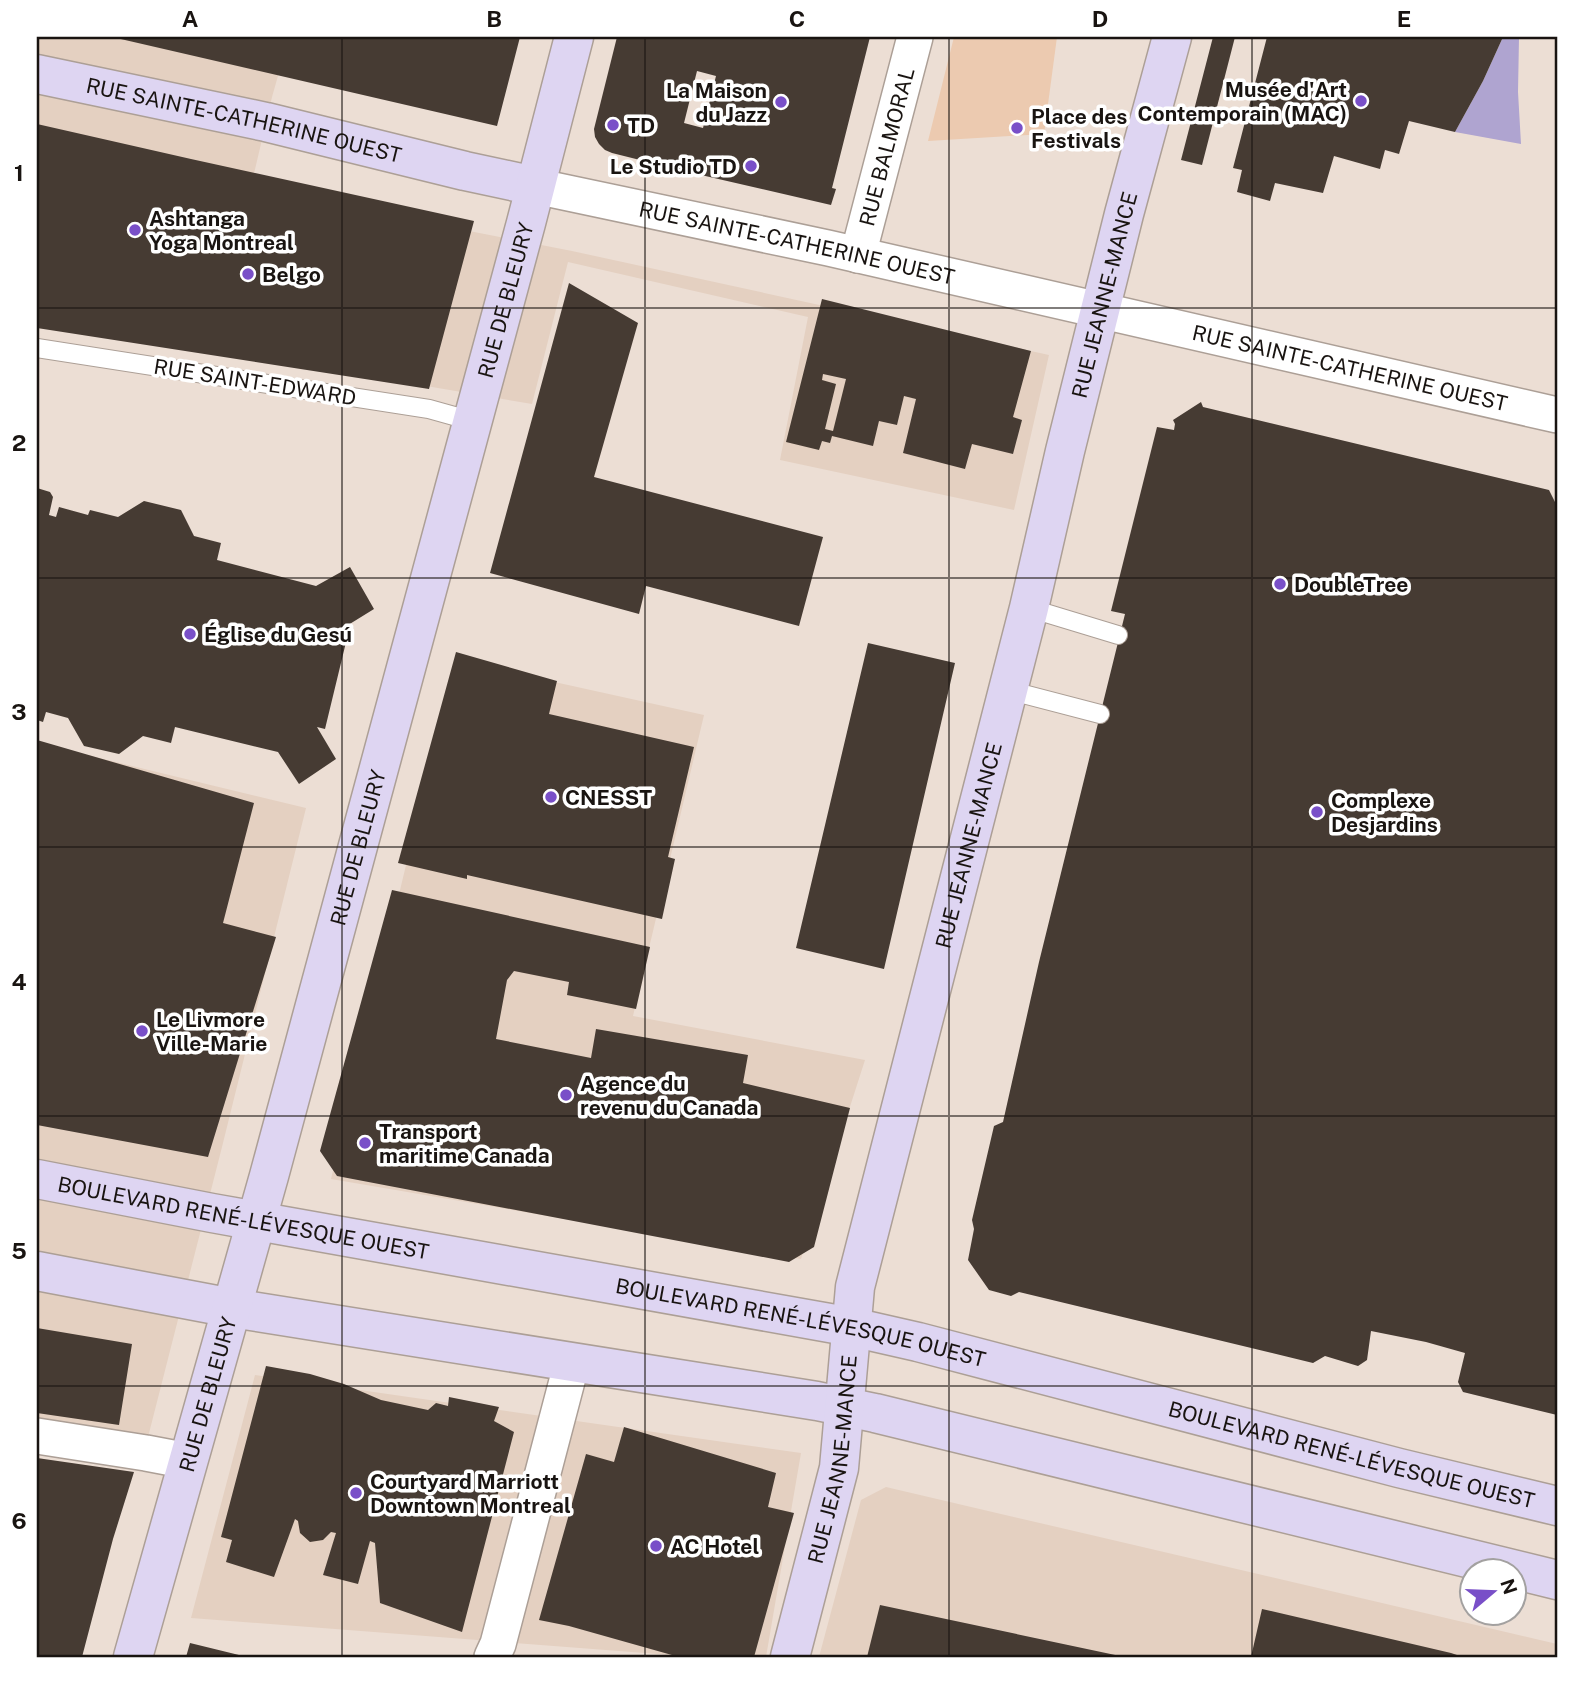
<svg xmlns="http://www.w3.org/2000/svg" width="1594" height="1694" font-family="'Public Sans',sans-serif">
	<style>
		.built { fill: #e4d0c1 }
		.green { fill: #eccab0 }
		.water { fill: #afa4d0 }
		.building { fill: #463b33; fill-rule: evenodd }
		.lines { fill: none; stroke-linecap: round; stroke-linejoin: round }
		.lane-casing { stroke: #ac9f96; stroke-width: 20 }
		.street-casing { stroke: #ac9f96; stroke-width: 38 }
		.secondary-casing { stroke: #ac9f96; stroke-width: 41 }
		.lane { stroke: #fff; stroke-width: 18 }
		.street { stroke: #fff; stroke-width: 35 }
		.secondary { stroke: #ded5f2; stroke-width: 38 }
		.grid { fill: none; stroke: #191411; stroke-width: 2; stroke-opacity: 0.55 }
		.poi-dot { fill: #794fc8; stroke: #fff; stroke-width: 2.5 }
		.labels { text-anchor: middle; dominant-baseline: central; stroke-width: 7; stroke-linejoin: round; paint-order: stroke }
		.poi-label { font-size: 21px; font-weight: bold; fill: #191411; stroke: #fff; text-anchor: start }
		.street-label { font-size: 21px; fill: #191411; stroke: #fff }
		.neatline { fill: none; stroke: #191411; stroke-width: 2.5 }
		.grid-label { font-size: 23px; text-anchor: middle; font-weight: bold; fill: #191411 }
	</style>
	<rect width="100%" height="100%" fill="#ecded4"/>
	<!-- built -->
	<path class="built" d="M37 37H289L272 97 252 182 464 230 572 251 1049 355 1014 510 780 460 808 317 568 262 532 404 37 320Z
		M455 660 704 715 633 1016 865 1060 801 1259 331 1179Z
		M37 743 306 808 222 1147 146 1445 37 1428Z
		M255 1375 801 1453 766 1657H697L191 1618Z
		M886 1487 1557 1644V1657H819L861 1500Z"/>
	<!-- green -->
	<path class="green" d="M954 37H1057L1044 134 928 141Z"/>
	<!-- water -->
	<path class="water" d="M1503 37 1519 38 1518 92 1521 144 1455 132 1483 81Z"/>
	<!-- building -->
	<path class="building" d="M112 37H520L497 126Z
		M617 37H870L832 188 836 189 831 205 688 172 612 153 605 150 599 144 595 137 594 129ZM697 71 716 76 703 128 684 123Z
		M1213 37H1235L1202 165 1181 160Z
		M1267 37H1503L1483 81 1455 132 1409 121 1399 154 1385 150 1380 169 1334 156 1323 193 1275 183 1270 201 1237 192 1242 170 1233 168Z
		M37 124 191 159 474 221 429 389 37 328Z
		M569 283 638 323 594 477 823 537 799 626 646 586 639 614 490 573Z
		M822 299 1031 351 1013 417 1022 420 1013 454 972 444 965 469 903 453 916 399 904 396 897 425 879 421 873 446 832 436 830 443 822 441 819 450 786 442ZM823 374 846 379 833 431 825 429 836 384 822 380Z
		M1201 402 1203 407 1549 490 1557 506V1415L1463 1392 1458 1382 1465 1353 1426 1342 1371 1331 1367 1360 1358 1366 1325 1356 1313 1363 1019 1292 1011 1296 989 1290 968 1260 974 1229 972 1220 994 1126 1003 1122 1039 962 1125 614 1111 611 1157 427 1174 430 1175 424 1173 420Z
		M37 488 50 492 53 497 49 515 56 517 59 507 88 515 90 510 118 517 144 501 181 510 194 536 221 543 217 560 316 586 350 567 374 609 340 630 347 638 325 729 317 727 336 759 299 784 278 752 175 727 171 743 143 736 119 754 84 746 68 718 46 712 43 722 37 720Z
		M868 643 955 663 884 969 796 948Z
		M456 652 557 681 549 714 694 747 668 857 675 859 662 919 467 875V879L398 863Z
		M37 740 254 803 223 923 276 937 208 1157 37 1125Z
		M392 890 650 947 636 1009 567 995 569 982 514 971 507 980 496 1039 591 1058 596 1029 748 1055 743 1083 850 1108 814 1247 789 1262 337 1176 320 1151Z
		M37 1328 132 1344 119 1425 37 1413Z
		M266 1366 310 1374 344 1384 381 1400 428 1410 436 1403 448 1406 449 1397 499 1407 494 1421 514 1432 462 1632 380 1603 375 1543 370 1541 358 1584 323 1575 336 1533 331 1532 323 1540 310 1542 300 1533 298 1521 295 1519 274 1577 226 1562 232 1540 221 1537Z
		M624 1427 776 1473 768 1507 794 1513 754 1657H679L569 1626 539 1620 586 1454 614 1462Z
		M37 1458 134 1472 113 1539 82 1657H37Z
		M880 1605 1120 1656V1657H867Z
		M1262 1609 1451 1653 1463 1657H1251Z
		M190 1643 239 1655 238 1657H186Z"/>
	<g class="lines">
		<!-- lane casing -->
		<g class="lane-casing">
			<path id="lane" d="M37 348 429 409 472 421
				M1029 608 1118 635
				M1008 690 1100 714"/>
		</g>
		<!-- street casing -->
		<g class="street-casing">
			<g id="street">
				<path id="s1" d="M535 186 828 248 1557 415"/>
				<path id="s2" d="M858 255 915 37"/>
				<path d="M37 1436 146 1453 188 1461"/>
				<path d="M492 1657 498 1644 572 1362"/>
			</g>
		</g>
		<!-- secondary casing -->
		<g class="secondary-casing">
			<g id="secondary">
				<path id="s3" d="M37 74 266 122 465 171 535 186"/>
				<path id="s4" d="M37 1179 212 1213 852 1327 918 1342 1399 1468 1557 1506"/>
				<path d="M37 1271 232 1308 817 1401 875 1413 1557 1580"/>
				<path id="s5" d="M133 1657 269 1176 526 223 574 37"/>
				<path id="s6" d="M790 1657 839 1468 855 1287 1029 608 1065 451 1124 214 1172 37"/>
			</g>
		</g>
		<!-- lane -->
		<use href="#lane" class="lane"/>
		<!-- street -->
		<use href="#street" class="street"/>
		<!-- secondary -->
		<use href="#secondary" class="secondary"/>
	</g>
	<!-- grid -->
	<path class="grid" d="M342 37V1657M645 37V1657M949 37V1657M1252 37V1657M37 308H1557M37 578H1557M37 847H1557M37 1116H1557M37 1386H1557"/>
	<!-- markers -->
	<g class="poi-dot">
		<circle cx="1361" cy="101" r="7"/>
		<circle cx="781" cy="102" r="7"/>
		<circle cx="613" cy="125" r="7"/>
		<circle cx="1017" cy="128" r="7"/>
		<circle cx="751" cy="166" r="7"/>
		<circle cx="135" cy="230" r="7"/>
		<circle cx="248" cy="274" r="7"/>
		<circle cx="1280" cy="584" r="7"/>
		<circle cx="190" cy="634" r="7"/>
		<circle cx="551" cy="797" r="7"/>
		<circle cx="1317" cy="812" r="7"/>
		<circle cx="142" cy="1031" r="7"/>
		<circle cx="566" cy="1095" r="7"/>
		<circle cx="365" cy="1143" r="7"/>
		<circle cx="356" cy="1493" r="7"/>
		<circle cx="656" cy="1546" r="7"/>
	</g>
	<g class="labels">
		<!-- poi labels -->
		<g class="poi-label">
			<text x="1347" y="89" text-anchor="end">Musée d'Art<tspan x="1347" dy="24">Contemporain (MAC)</tspan></text>
			<text x="767" y="90" text-anchor="end">La Maison<tspan x="767" dy="24">du Jazz</tspan></text>
			<text x="1031" y="116">Place des<tspan x="1031" dy="24">Festivals</tspan></text>
			<text x="627" y="125">TD</text>
			<text x="737" y="166" text-anchor="end">Le Studio TD</text>
			<text x="149" y="218">Ashtanga<tspan x="149" dy="24">Yoga Montreal</tspan></text>
			<text x="262" y="274">Belgo</text>
			<text x="1294" y="584">DoubleTree</text>
			<text x="204" y="634">Église du Gesú</text>
			<text x="565" y="797">CNESST</text>
			<text x="1331" y="800">Complexe<tspan x="1331" dy="24">Desjardins</tspan></text>
			<text x="156" y="1019">Le Livmore<tspan x="156" dy="24">Ville-Marie</tspan></text>
			<text x="580" y="1083">Agence du<tspan x="580" dy="24">revenu du Canada</tspan></text>
			<text x="379" y="1131">Transport<tspan x="379" dy="24">maritime Canada</tspan></text>
			<text x="370" y="1481">Courtyard Marriott<tspan x="370" dy="24">Downtown Montreal</tspan></text>
			<text x="670" y="1546">AC Hotel</text>
		</g>
		<!-- street labels -->
		<g class="street-label">
			<text stroke="none"><textPath href="#s3" startOffset="212">RUE SAINTE-CATHERINE OUEST</textPath></text>
			<text stroke="none"><textPath href="#s2" startOffset="112">RUE BALMORAL</textPath></text>
			<text stroke="none"><textPath href="#s1" startOffset="268">RUE SAINTE-CATHERINE OUEST</textPath></text>
			<text stroke="none"><textPath href="#s6" startOffset="1400">RUE JEANNE-MANCE</textPath></text>
			<text stroke="none"><textPath href="#s5" startOffset="1407">RUE DE BLEURY</textPath></text>
			<text stroke="none"><textPath href="#s1" startOffset="835">RUE SAINTE-CATHERINE OUEST</textPath></text>
			<text transform="translate(255 382) rotate(9)">RUE SAINT-EDWARD</text>
			<text stroke="none"><textPath href="#s6" startOffset="833">RUE JEANNE-MANCE</textPath></text>
			<text stroke="none"><textPath href="#s5" startOffset="840">RUE DE BLEURY</textPath></text>
			<text stroke="none"><textPath href="#s4" startOffset="210">BOULEVARD RENÉ-LÉVESQUE OUEST</textPath></text>
			<text stroke="none"><textPath href="#s4" startOffset="777">BOULEVARD RENÉ-LÉVESQUE OUEST</textPath></text>
			<text stroke="none"><textPath href="#s5" startOffset="273">RUE DE BLEURY</textPath></text>
			<text stroke="none"><textPath href="#s4" startOffset="1344">BOULEVARD RENÉ-LÉVESQUE OUEST</textPath></text>
			<text stroke="none"><textPath href="#s6" startOffset="203">RUE JEANNE-MANCE</textPath></text>
		</g>
	</g>
	<!-- border -->
	<rect width="1594" height="1694" fill="none" stroke="#ffffff" stroke-width="77"/>
	<!-- north arrow -->
	<g transform="translate(1493 1592) rotate(71)"><circle r="33" fill="#ffffff" stroke="#a3a1a0" stroke-width="2"/>
	<path d="M0-5L12 26L0 18L-12 26Z" fill="#794fc8"/>
	<text y="-10" font-size="19" font-weight="bold" text-anchor="middle" fill="#191411">N</text>
	</g>
	<rect x="38" y="38" width="1518" height="1618" class="neatline"/>
	<g class="grid-label">
		<text x="190" y="27">A</text>
		<text x="494" y="27">B</text>
		<text x="797" y="27">C</text>
		<text x="1100" y="27">D</text>
		<text x="1404" y="27">E</text>
		<text x="19" y="181">1</text>
		<text x="19" y="451">2</text>
		<text x="19" y="720">3</text>
		<text x="19" y="990">4</text>
		<text x="19" y="1259">5</text>
		<text x="19" y="1529">6</text>
	</g>
</svg>
